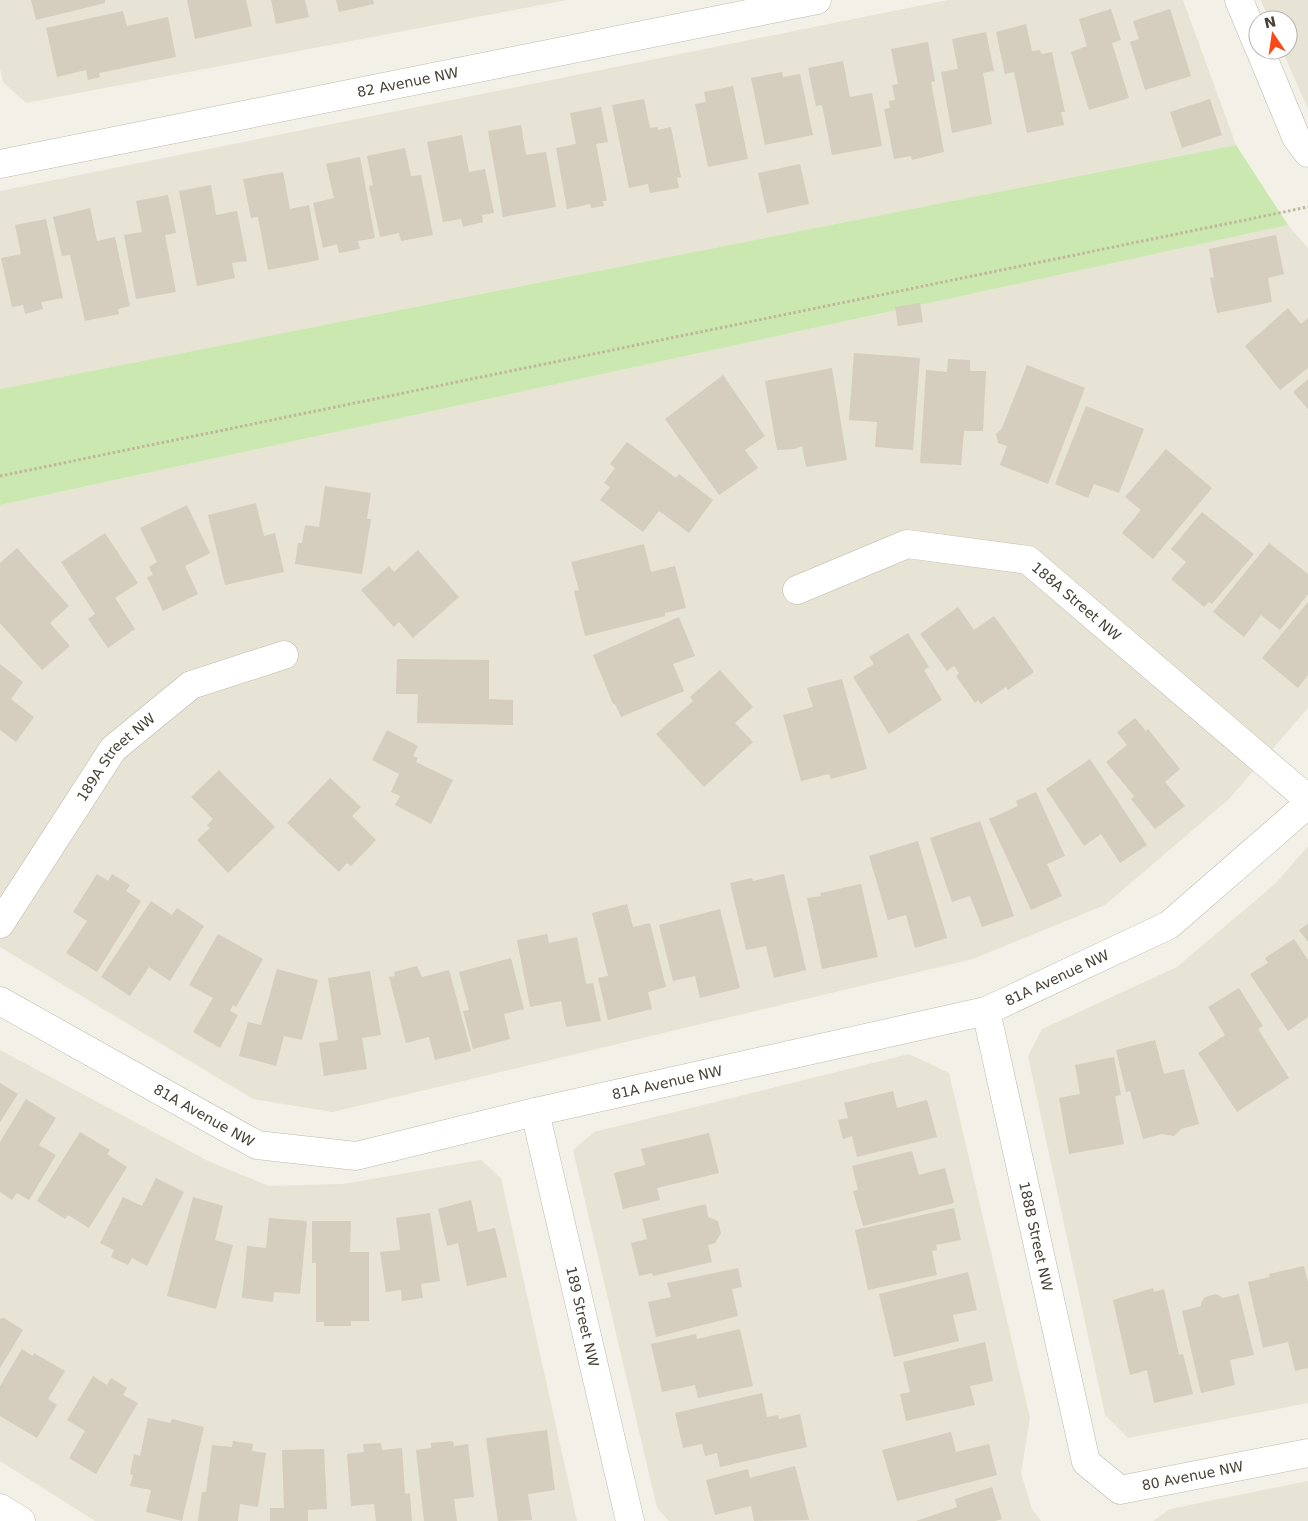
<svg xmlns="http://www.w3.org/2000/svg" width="1308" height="1521" font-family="'DejaVu Sans',sans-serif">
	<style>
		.residential { fill: #e7e3d5 }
		.green { fill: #cae8b0 }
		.building { fill: #d5cdbd }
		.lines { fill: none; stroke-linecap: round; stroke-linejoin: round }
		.minor-casing { stroke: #bfb9aa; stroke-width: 29 }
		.path { stroke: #c1b69b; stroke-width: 3; stroke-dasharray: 2.5 2.5; stroke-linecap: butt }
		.minor { stroke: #fff; stroke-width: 28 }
		.labels { text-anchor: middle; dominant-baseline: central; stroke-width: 4; stroke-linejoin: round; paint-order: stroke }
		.street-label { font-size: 14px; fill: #474136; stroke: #fff }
	</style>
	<rect width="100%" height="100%" fill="#f3f1e7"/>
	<!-- residential -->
	<path class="residential" d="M0 0H567L26 103 3 82 0 69Z
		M948 0H1183L1236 145 0 389V191Z
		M1261 0H1308V109L1282 50H1288V20H1269Z
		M1288 225 1308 248V708L1229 799 1105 905 973 959 333 1112 253 1099 0 947V505Z
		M1308 846V1403L1128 1438 1105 1415 1028 1056 1042 1029 1177 967 1275 884Z
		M0 1050 208 1161 269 1186 343 1184 481 1160 501 1178 577 1521H95L0 1461Z
		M909 1054 949 1073 1030 1418 1021 1473 1032 1509 1041 1521H669L657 1508 573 1150 594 1132Z
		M1308 1481V1521H1153L1170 1509Z"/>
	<!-- green -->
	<path class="green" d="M1236 145 1288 225 0 505V389Z"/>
	<!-- building -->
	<path class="building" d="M31 0H105V3L36 20Z
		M187 0H246L252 26 195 39Z
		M271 0H305L309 17 276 24Z
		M336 0H373L374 4 339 12Z
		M1111 9 1121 40 1112 43 1129 98 1089 110 1071 52 1087 46 1079 19Z
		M1170 9 1191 76 1145 90 1130 42 1139 39 1133 21Z
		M123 11 127 26 168 17 176 57 99 73 100 77 88 80 86 70 57 77 46 28Z
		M1026 24 1032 51 1040 50 1041 54 1052 52 1065 112H1061L1064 125 1027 133 1014 72 1005 74 996 32Z
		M986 32 994 71 983 73 992 124 952 133 941 72 958 69 952 39Z
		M928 42 935 81 931 82 944 152 912 160 911 156 894 159 884 109 890 108 889 101 895 100 892 85 898 84 891 49Z
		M843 61 850 97 872 93 882 146 832 155 822 105 816 106 808 68Z
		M782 72 783 77 800 74 813 135 765 145 751 78Z
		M733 86 748 159 708 167 695 104 706 102 704 92Z
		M644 99 650 128 658 127V130L671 127 681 177 677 178 679 188 650 193 648 184 629 188 612 105Z
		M1210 99 1222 135 1182 148 1170 112Z
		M601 107 608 142 596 144 607 201H603L604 206 591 208 590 204 567 209 556 148 576 144 570 113Z
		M521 125 526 155 546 152 556 207 503 217 488 131Z
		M462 135 469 172 485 169 494 213 482 215 483 222 463 227 461 219 443 222 427 142Z
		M405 148 411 176 421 175 433 235 401 241 399 233 380 237 369 186 373 185 367 156Z
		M360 157 375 238 358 241 360 249 339 253 337 244 323 248 313 203 334 198 326 164Z
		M800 164 809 204 767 213 758 173Z
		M283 172 290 209 309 205 319 260 268 270 258 217 251 218 243 179Z
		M211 185 216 215 237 211 247 261 232 263 235 278 197 286 179 191Z
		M168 195 176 233 165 235 176 292 136 299 124 235 142 232 136 201Z
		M90 208 97 241 115 237 130 306 118 309 119 314 85 321 70 255 62 256 53 217Z
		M46 219 63 298 41 302 43 309 25 314 23 305 12 307 1 258 21 254 15 225Z
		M1276 235 1284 274 1268 278 1272 302 1217 313 1210 278 1214 277 1209 249Z
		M920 303 923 322 898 326 895 307Z
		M1288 308 1301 324 1308 318V368L1280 390 1245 346Z
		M854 353 920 358 913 450 875 447 877 422 849 420Z
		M948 359 970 360V371H986L983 431H964L961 465 920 463 926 370 947 372Z
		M1027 365 1085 388 1048 484 1000 465 1007 446 998 443 996 434 1002 428Z
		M832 368 847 460 806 467 802 446 795 449 777 450 765 381Z
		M723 375 765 436 745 450 758 468 719 495 665 419Z
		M1308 379V409L1293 392Z
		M1086 406 1144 429 1119 493 1094 484 1088 498 1055 484Z
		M627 442 676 478 679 474 713 500 689 533 659 511 643 532 600 500 610 487 604 483 615 468 610 464Z
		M1166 449 1212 488 1153 559 1122 533 1141 510 1125 497Z
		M325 486 371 493 367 519H371L362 574 295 564 298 543H302L305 525 319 527Z
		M256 503 264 536 275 533 284 572 225 585 208 515Z
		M187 505 210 553 185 566 198 594 163 611 147 577 153 575 149 567 157 562 140 528Z
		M1202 512 1254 554 1212 604 1209 602 1204 607 1171 579 1186 562 1171 549Z
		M105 533 138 583 115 598 135 629 108 648 88 619 95 614 61 562Z
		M1269 543 1308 574V594L1280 630 1261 615 1244 637 1213 612Z
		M644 544 651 572 675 566 686 608 665 613V616L585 636 574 591 579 590 571 562Z
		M17 548 69 606 50 623 70 646 42 670 0 623V563Z
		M418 550 459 597 413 638 399 622 394 627 361 590 389 566 394 572Z
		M1308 602V675L1298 688 1262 658Z
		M958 607 974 630 994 616 1034 672 1008 690 1006 687 981 704 978 700 975 703 956 676 959 673 954 666 947 671 920 634Z
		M679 617 695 656 673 664 684 691 621 717 615 704H613L593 655Z
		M908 633 929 667 924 670 942 700 889 734 853 677 874 664 869 657Z
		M397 659 489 660V699L513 700V725L417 723 418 694H396Z
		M0 664 23 682 11 699 34 717 16 742 0 730Z
		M720 670 753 707 735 723 753 742 704 787 656 734 693 701 690 697Z
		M842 679 867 769 831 779 829 774 801 781 783 715 813 707 807 688Z
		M1135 718 1146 731 1148 729 1180 769 1165 782 1185 806 1155 829 1131 799 1134 796 1106 762 1127 745 1117 732Z
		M387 730 418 746 413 756 418 758 416 762 453 780 431 824 395 805 400 796 391 792 399 774 372 760Z
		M1090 759 1147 845 1120 863 1101 834 1084 846 1046 789Z
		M219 770 275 827 228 873 197 840 210 828 207 825 213 819 191 797Z
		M330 778 361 807 352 816 376 840 351 866 347 863 339 872 287 823Z
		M1036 792 1065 856 1047 864 1062 896 1031 910 989 819 1018 806 1016 801Z
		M980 821 1014 916 982 927 970 896 952 902 930 838Z
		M918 841 947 938 915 948 906 915 888 920 869 856Z
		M97 874 108 881 112 874 130 885 126 891 141 901 97 972 66 953 87 921 73 912Z
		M784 874 806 970 774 978 766 946 746 950 730 883 752 878 753 881Z
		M861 884 878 957 822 969 807 898 821 896 820 893Z
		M151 901 172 915 177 908 204 926 170 981 149 967 130 996 101 977Z
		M627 904 633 927 650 923 666 987 648 992 652 1009 608 1020 598 978 608 976 592 913Z
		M720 909 740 988 700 998 695 976 673 981 659 925Z
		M1308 924V942L1299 930Z
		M218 934 263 959 236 1007 233 1005 230 1011 238 1015 220 1048 193 1032 213 998 189 985Z
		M547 934 549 943 577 937 586 984 593 983 601 1021 566 1027 561 1001 530 1007 517 940Z
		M1294 939 1308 960V1017L1288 1031 1250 974 1268 963 1265 958Z
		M511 958 524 1009 504 1014 510 1039 473 1049 463 1011 469 1010 459 972Z
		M417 966 422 977 449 970 471 1051 435 1060 429 1037 406 1043 389 977 395 976 394 972Z
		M277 969 318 980 302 1040 284 1036 276 1066 239 1056 248 1022 261 1025Z
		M370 971 381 1035 362 1038 367 1069 324 1076 319 1043 338 1040 328 978Z
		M1239 988 1263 1026 1258 1029 1289 1078 1237 1112 1198 1053 1225 1035 1208 1007Z
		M1155 1040 1164 1074 1184 1069 1199 1124 1181 1129 1174 1136 1162 1134 1143 1139 1130 1091 1126 1092 1116 1050Z
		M1114 1057 1121 1095 1115 1096 1124 1144 1069 1154 1059 1098 1080 1094 1075 1065Z
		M0 1083 18 1094 0 1122Z
		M893 1091 897 1108 927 1100 937 1137 857 1157 852 1136 843 1139 838 1120 848 1118 844 1103Z
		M26 1099 56 1118 39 1145 56 1155 29 1200 17 1193 12 1200 0 1192V1142Z
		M80 1132 110 1150 107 1154 127 1167 89 1228 68 1215 65 1219 37 1201Z
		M709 1133 719 1173 657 1188 660 1200 623 1209 614 1173 645 1165 641 1149Z
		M912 1151 919 1175 945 1168 954 1203 863 1226 853 1191 858 1190 852 1166Z
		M156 1178 184 1192 147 1266 132 1258 128 1265 111 1257 114 1250 100 1243 123 1197 142 1206Z
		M193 1197 223 1206 215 1240 233 1245 216 1309 167 1296Z
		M471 1200 478 1232 495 1228 507 1277 467 1286 458 1243 447 1246 438 1209Z
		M706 1204 708 1217 718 1221 721 1233 715 1243 708 1245 712 1262 653 1276 652 1273 639 1276 631 1243 647 1239 642 1219Z
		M954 1208 961 1240 936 1245 937 1250 932 1251 937 1275 868 1290 855 1230Z
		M430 1213 440 1281 421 1284 423 1298 402 1301 401 1290 386 1292 380 1252 400 1250 396 1218Z
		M269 1218 307 1221 300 1294 274 1292 273 1302 242 1298 247 1246 266 1248Z
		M312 1221H351L350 1252H369V1321H351V1326H324V1322H316V1263H312Z
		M1304 1266 1308 1282V1368L1295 1371 1288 1342 1263 1348 1248 1282 1270 1277 1269 1274Z
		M738 1268 742 1287 732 1289 738 1316 656 1337 648 1302 671 1297 667 1283Z
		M968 1272 977 1310 953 1315 959 1341 894 1357 879 1294Z
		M1153 1288 1154 1292 1164 1289 1179 1355 1183 1354 1193 1394 1154 1403 1147 1370 1130 1375 1113 1300Z
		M1216 1294 1223 1298 1239 1294 1254 1355 1230 1360 1235 1385 1201 1393 1182 1311 1201 1306V1303L1205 1297Z
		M4 1318 23 1330 0 1368V1319Z
		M740 1329 753 1386 698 1398 695 1385 662 1392 651 1344 696 1334 697 1339Z
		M985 1342 993 1381 970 1386 975 1405 906 1421 900 1394 910 1392 903 1362Z
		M22 1349 33 1356 34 1353 65 1371 48 1399 57 1405 37 1438 0 1416V1386Z
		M93 1376 107 1385 111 1378 127 1388 123 1395 138 1403 96 1474 69 1458 85 1431 67 1420Z
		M762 1393 767 1417 778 1415 779 1419 800 1414 807 1447 720 1467 717 1453 705 1456 702 1444 683 1448 675 1413Z
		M148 1418 170 1423 172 1419 204 1427 182 1521 146 1512 151 1490 130 1486 133 1475 130 1474 134 1454 140 1456Z
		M547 1430 555 1490 528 1494 532 1520 498 1521 486 1438Z
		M951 1432 956 1452 989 1444 997 1475 897 1501 882 1450Z
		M233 1441 253 1444 252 1451 266 1453 258 1507 240 1504 238 1521H198L202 1492H206L212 1445 232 1447Z
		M453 1441 454 1446 468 1444 474 1497 454 1499 457 1521H424L416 1450 431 1448V1443Z
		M381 1443 382 1450 402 1448 405 1494 410 1493 412 1521H376L374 1504 351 1506 347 1454 364 1452 363 1444Z
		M324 1449 327 1509 308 1510V1521H270V1508H284L282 1450Z
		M795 1466 809 1520 754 1521 751 1506 715 1515 706 1480 748 1469 750 1478Z
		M992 1487 1002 1519 995 1521H916L957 1507 955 1499Z"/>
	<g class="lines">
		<!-- minor casing -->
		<g class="minor-casing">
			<g id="minor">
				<path d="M1239 0 1258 46"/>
				<path d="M1260 50 1296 137 1308 153"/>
				<path id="s1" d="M0 164 817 0"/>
				<path id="s2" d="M797 590 907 544 1028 560 1308 799"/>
				<path id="s3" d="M0 924 113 749 191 685 284 655"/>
				<path id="s4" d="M0 1001 257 1145 356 1156 535 1112 986 1011 1169 925 1308 804"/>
				<path id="s5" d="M986 1011 1086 1462 1120 1490 1308 1453"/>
				<path id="s6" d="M535 1112 630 1521"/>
				<path d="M0 1508 21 1521"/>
			</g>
		</g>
		<!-- path -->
		<path class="path" d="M0 476 1308 207"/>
		<!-- minor -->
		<use href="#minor" class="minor"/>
	</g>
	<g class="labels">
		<!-- street labels -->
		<g class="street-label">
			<text stroke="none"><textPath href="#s1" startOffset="416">82 Avenue NW</textPath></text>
			<text stroke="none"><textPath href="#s2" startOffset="305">188A Street NW</textPath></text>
			<text stroke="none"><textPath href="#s3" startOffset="204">189A Street NW</textPath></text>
			<text stroke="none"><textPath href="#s4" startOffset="1119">81A Avenue NW</textPath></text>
			<text stroke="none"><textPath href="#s4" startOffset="714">81A Avenue NW</textPath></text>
			<text stroke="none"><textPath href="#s4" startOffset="234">81A Avenue NW</textPath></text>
			<text stroke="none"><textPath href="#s5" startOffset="231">188B Street NW</textPath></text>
			<text stroke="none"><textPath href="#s6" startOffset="210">189 Street NW</textPath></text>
			<text stroke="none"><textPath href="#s5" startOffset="580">80 Avenue NW</textPath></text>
		</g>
	</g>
	<!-- north arrow -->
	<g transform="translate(1273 35) rotate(347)"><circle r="24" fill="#ffffff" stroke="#b5b3af"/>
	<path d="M0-4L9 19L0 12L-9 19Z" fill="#f94b19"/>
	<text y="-8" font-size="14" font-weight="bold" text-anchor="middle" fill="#474136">N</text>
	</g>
</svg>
